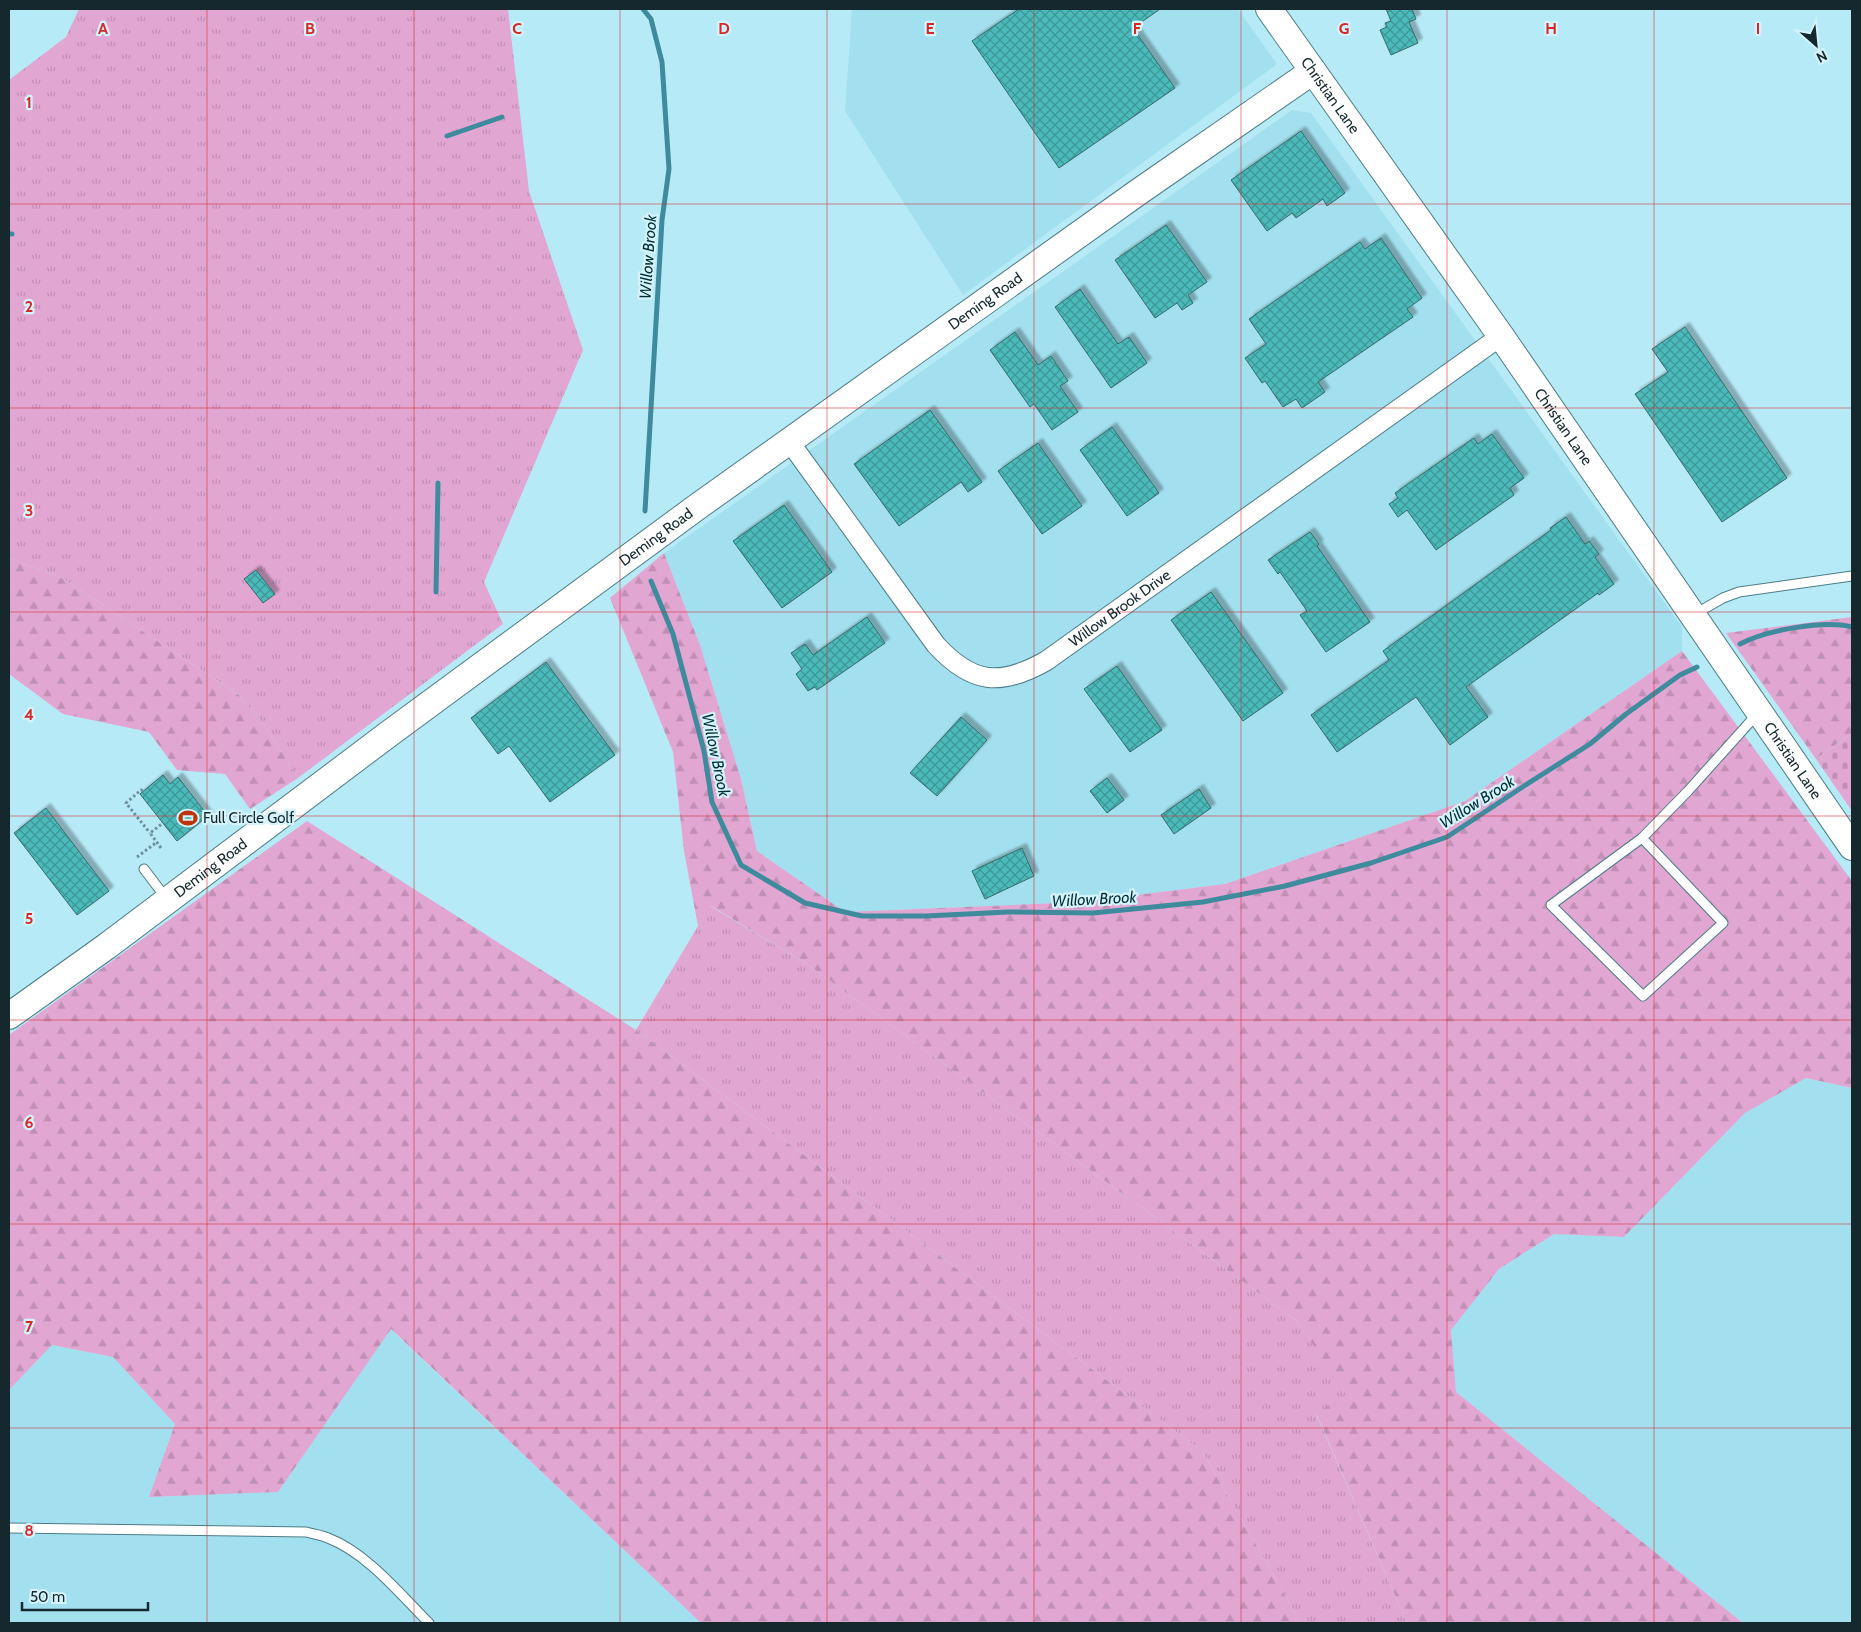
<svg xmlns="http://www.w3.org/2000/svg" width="1861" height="1632" font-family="Cabin,sans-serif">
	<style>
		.built { fill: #a3e0ef }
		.grass { fill: url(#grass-tufts) }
		.forest { fill: url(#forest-firs) }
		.cemetery { fill: url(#cemetery-stones) }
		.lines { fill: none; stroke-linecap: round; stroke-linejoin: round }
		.stream { stroke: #3e8b9d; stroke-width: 5 }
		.building { fill: url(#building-cross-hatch); stroke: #366a6a; filter: url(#shadow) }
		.lane-casing { stroke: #4b7c87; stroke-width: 11 }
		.street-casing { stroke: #4b7c87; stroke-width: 21 }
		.secondary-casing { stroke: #4b7c87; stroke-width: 28 }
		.path { stroke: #6c909a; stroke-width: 3; stroke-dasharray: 2.5 2.5; stroke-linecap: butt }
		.lane { stroke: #fff; stroke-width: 9 }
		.street { stroke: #fff; stroke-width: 19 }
		.secondary { stroke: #fff; stroke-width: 26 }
		.grid { fill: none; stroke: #d62828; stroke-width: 1; stroke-opacity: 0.55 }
		.labels { text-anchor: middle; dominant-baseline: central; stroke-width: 4.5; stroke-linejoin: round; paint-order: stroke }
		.street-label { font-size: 15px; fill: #14282d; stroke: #d5f3fb }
		.poi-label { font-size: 15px; fill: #14282d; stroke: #d5f3fb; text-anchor: start }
		.water-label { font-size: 16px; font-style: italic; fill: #003039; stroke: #d5f3fb }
		.grid-label { font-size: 16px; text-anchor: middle; font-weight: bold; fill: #d62828; stroke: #d5f3fb; stroke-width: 4.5; stroke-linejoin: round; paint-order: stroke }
	</style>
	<defs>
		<pattern id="grass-tufts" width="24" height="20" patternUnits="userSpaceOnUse" patternTransform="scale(1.25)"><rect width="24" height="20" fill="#e2a6d3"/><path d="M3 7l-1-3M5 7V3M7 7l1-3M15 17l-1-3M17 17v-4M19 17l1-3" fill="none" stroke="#c18fb5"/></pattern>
		<pattern id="forest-firs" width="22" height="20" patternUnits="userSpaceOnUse" patternTransform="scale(1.25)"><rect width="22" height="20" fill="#e2a6d3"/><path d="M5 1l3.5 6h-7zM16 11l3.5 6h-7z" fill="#c18fb5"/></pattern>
		<pattern id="cemetery-stones" width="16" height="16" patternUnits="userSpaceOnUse" patternTransform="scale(1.25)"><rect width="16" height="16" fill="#e2a6d3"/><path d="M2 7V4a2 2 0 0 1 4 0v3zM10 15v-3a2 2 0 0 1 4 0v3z" fill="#c18fb5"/></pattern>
		<pattern id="building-cross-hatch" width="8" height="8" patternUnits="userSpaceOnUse" patternTransform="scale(1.25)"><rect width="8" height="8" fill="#4cbaba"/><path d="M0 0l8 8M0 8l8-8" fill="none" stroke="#3e9798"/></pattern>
		<filter id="shadow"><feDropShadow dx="4.5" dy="-4.5" stdDeviation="1" flood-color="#0004"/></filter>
	</defs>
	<rect width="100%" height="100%" fill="#b7eaf7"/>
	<!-- built -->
	<path class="built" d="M852 9H1238L1277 64 963 295 845 111Z
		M1292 110 1311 113 1682 627V651L1465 801 1225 884 1080 902 845 912 757 851 741 779 700 645 664 553Z
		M1806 1078 1852 1088V1623H1743L1456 1392 1451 1329 1499 1269 1554 1233 1624 1237 1745 1113Z
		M390 1329 701 1623H9V1390L52 1345 113 1357 175 1424 150 1497 278 1492Z"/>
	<!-- grass -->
	<path class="grass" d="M79 9H508L529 191 583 350 484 582 503 624 298 778 267 729 239 695 62 578 9 558V80L66 37Z
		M710 906 807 964 1297 1321 1347 1394 1316 1414 1407 1623H1301L1202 1451 636 1030Z"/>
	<!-- forest -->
	<path class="forest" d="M664 553 700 645 741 779 757 851 845 912 1080 902 1225 884 1465 801 1682 651 1852 881V1088L1806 1078 1745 1113 1624 1237 1554 1234 1499 1269 1451 1330 1456 1392 1743 1623H1407L1316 1413 1346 1394 1297 1321 807 964 711 906 698 926 684 851 673 752 610 598Z
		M9 558 62 578 239 695 267 729 298 778 250 809 225 774 177 770 149 732 63 714 9 674Z
		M1852 617V733L1816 759 1726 633Z
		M307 821 636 1030 1202 1451 1301 1623H701L391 1329 278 1492 149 1497 175 1424 113 1357 52 1345 9 1390V1035Z"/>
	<!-- cemetery -->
	<path class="cemetery" d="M1852 733V811L1816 759Z"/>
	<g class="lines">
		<!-- stream -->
		<path class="stream" d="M643 9 651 19 662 62 669 169 662 220 645 511
			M447 136 502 117
			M9 234H12
			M651 581 673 634 704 751 712 802 741 865 805 903 862 916H926L1008 912 1093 913 1203 902 1285 886 1371 863 1447 837 1524 786 1590 744 1626 714 1680 675 1697 667
			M436 592 438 483
			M1740 644C1766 630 1824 620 1852 627"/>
	</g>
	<!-- building -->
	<path class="building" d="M1019 9H1160L1133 28 1175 88 1059 168 972 41Z
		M1386 9H1412L1416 19 1409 22 1418 43 1391 55 1380 30 1387 27 1385 23 1391 21Z
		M1301 131 1345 193 1327 206 1323 199 1296 218 1292 213 1267 231 1231 180Z
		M1166 225 1207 282 1188 295 1193 303 1182 310 1177 303 1155 318 1115 260Z
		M1381 238 1422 298 1407 309 1413 317 1318 382 1325 392 1302 408 1296 399 1283 407 1265 381 1262 383 1245 358 1266 344 1249 319 1360 242 1365 249Z
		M1080 289 1118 344 1129 337 1147 363 1111 388 1055 307Z
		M1685 327 1787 478 1722 522 1635 394 1668 372 1652 349Z
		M1015 332 1038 365 1051 356 1068 381 1060 386 1078 412 1052 430 1034 404 1030 407 990 350Z
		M930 410 982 482 968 492 961 482 899 526 854 464Z
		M1112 427 1159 493 1127 516 1080 450Z
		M1492 434 1524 478 1510 488 1514 495 1436 550 1407 510 1398 517 1389 504 1398 498 1395 493 1474 438 1478 444Z
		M1038 443 1082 506 1042 534 998 471Z
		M784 505 832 572 782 608 733 541Z
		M1566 517 1585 544 1589 541 1599 554 1595 557 1614 584 1599 595 1598 593 1466 687 1488 717 1450 745 1416 697 1337 752 1311 715 1389 660 1383 651 1551 530 1550 528Z
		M1310 532 1319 544 1317 546 1370 622 1326 652 1300 615 1307 611 1280 572 1278 574 1268 560Z
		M256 570 275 594 263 603 244 579Z
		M1211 592 1283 693 1243 721 1171 620Z
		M867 617 885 643 817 690 815 687 808 691 796 674 802 669 791 653 805 644 813 655Z
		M546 662 615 755 550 802 509 746 498 754 471 718Z
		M1117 666 1162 730 1130 752 1084 689Z
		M961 717 987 740 937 796 910 773Z
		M163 775 170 784 178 777 208 816 177 841 140 794Z
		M1107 778 1124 800 1107 813 1090 791Z
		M1199 789 1211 808 1174 834 1161 815Z
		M46 808 109 891 77 915 14 833Z
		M1022 848 1034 876 985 899 972 871Z"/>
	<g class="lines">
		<!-- lane casing -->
		<g class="lane-casing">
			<path id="lane" d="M1695 614 1723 598 1739 592 1852 576
				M1642 838 1723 923 1643 996 1551 905 1642 838 1688 791 1758 713
				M144 869 166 898
				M9 1528 306 1532C313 1534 321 1535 328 1538 367 1553 400 1594 429 1623"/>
		</g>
		<!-- street casing -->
		<g class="street-casing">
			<g id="street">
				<path id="s1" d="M789 441 936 645C972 684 1000 687 1046 661L1501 336"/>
			</g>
		</g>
		<!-- secondary casing -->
		<g class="secondary-casing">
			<g id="secondary">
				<path id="s2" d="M1269 9 1501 336 1852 847"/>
				<path id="s3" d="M9 1016 107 946 390 733 697 507 1137 193 1313 71"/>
			</g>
		</g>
		<!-- path -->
		<path class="path" d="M143 791 141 790 126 803 150 833
			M161 848 150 833 163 823
			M137 857 157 842"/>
		<!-- lane -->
		<use href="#lane" class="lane"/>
		<!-- street -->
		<use href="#street" class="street"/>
		<!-- secondary -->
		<use href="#secondary" class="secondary"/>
	</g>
	<!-- grid -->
	<path class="grid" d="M207 9V1623M414 9V1623M620 9V1623M827 9V1623M1034 9V1623M1241 9V1623M1447 9V1623M1654 9V1623M9 204H1852M9 408H1852M9 612H1852M9 816H1852M9 1020H1852M9 1224H1852M9 1428H1852"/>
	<!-- icons -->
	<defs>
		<g id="stadium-bare" transform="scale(1.5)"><path d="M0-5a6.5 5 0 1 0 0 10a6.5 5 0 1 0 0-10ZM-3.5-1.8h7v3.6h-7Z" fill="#bd3409" stroke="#d5f3fb" stroke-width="2.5" paint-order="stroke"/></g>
	</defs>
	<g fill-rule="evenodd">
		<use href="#stadium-bare" x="188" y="818"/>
	</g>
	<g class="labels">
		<!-- street labels -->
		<g class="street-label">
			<text stroke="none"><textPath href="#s2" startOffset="106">Christian Lane</textPath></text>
			<text stroke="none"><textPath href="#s3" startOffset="1210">Deming Road</textPath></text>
			<text stroke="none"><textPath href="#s2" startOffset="511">Christian Lane</textPath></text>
			<text stroke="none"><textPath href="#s3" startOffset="805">Deming Road</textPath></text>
			<text stroke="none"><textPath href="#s1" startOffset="466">Willow Brook Drive</textPath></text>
			<text stroke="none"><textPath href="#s2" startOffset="916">Christian Lane</textPath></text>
			<text stroke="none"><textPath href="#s3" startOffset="250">Deming Road</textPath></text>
		</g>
		<!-- poi labels -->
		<g class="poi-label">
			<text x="203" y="818">Full Circle Golf</text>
		</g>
		<!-- water labels -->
		<g class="water-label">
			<text transform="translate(648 257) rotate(-86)">Willow Brook</text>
			<text transform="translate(716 755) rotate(78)">Willow Brook</text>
			<text transform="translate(1477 802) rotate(-32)">Willow Brook</text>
			<text transform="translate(1094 899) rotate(-3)">Willow Brook</text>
		</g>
	</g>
	<g class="grid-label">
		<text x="103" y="34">A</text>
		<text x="310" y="34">B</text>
		<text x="517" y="34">C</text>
		<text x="724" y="34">D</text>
		<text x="930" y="34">E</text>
		<text x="1137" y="34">F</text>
		<text x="1344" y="34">G</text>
		<text x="1551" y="34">H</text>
		<text x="1758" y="34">I</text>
		<text x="29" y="108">1</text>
		<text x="29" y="312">2</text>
		<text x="29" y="516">3</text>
		<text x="29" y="720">4</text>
		<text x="29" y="924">5</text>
		<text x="29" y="1128">6</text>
		<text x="29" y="1332">7</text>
		<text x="29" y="1536">8</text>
	</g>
	<!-- border -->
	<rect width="1861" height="1632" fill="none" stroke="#14282d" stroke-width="20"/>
	<!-- north arrow -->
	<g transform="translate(1816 45) rotate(153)" stroke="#d5f3fb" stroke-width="4" paint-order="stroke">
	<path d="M0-4L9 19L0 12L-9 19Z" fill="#14282d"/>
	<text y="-8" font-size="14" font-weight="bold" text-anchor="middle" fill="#14282d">N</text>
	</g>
	<!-- scale -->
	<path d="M22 1602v8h126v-8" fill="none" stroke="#14282d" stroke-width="2.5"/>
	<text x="30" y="1602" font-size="15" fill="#14282d" stroke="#d5f3fb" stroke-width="4" paint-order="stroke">50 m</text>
</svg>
